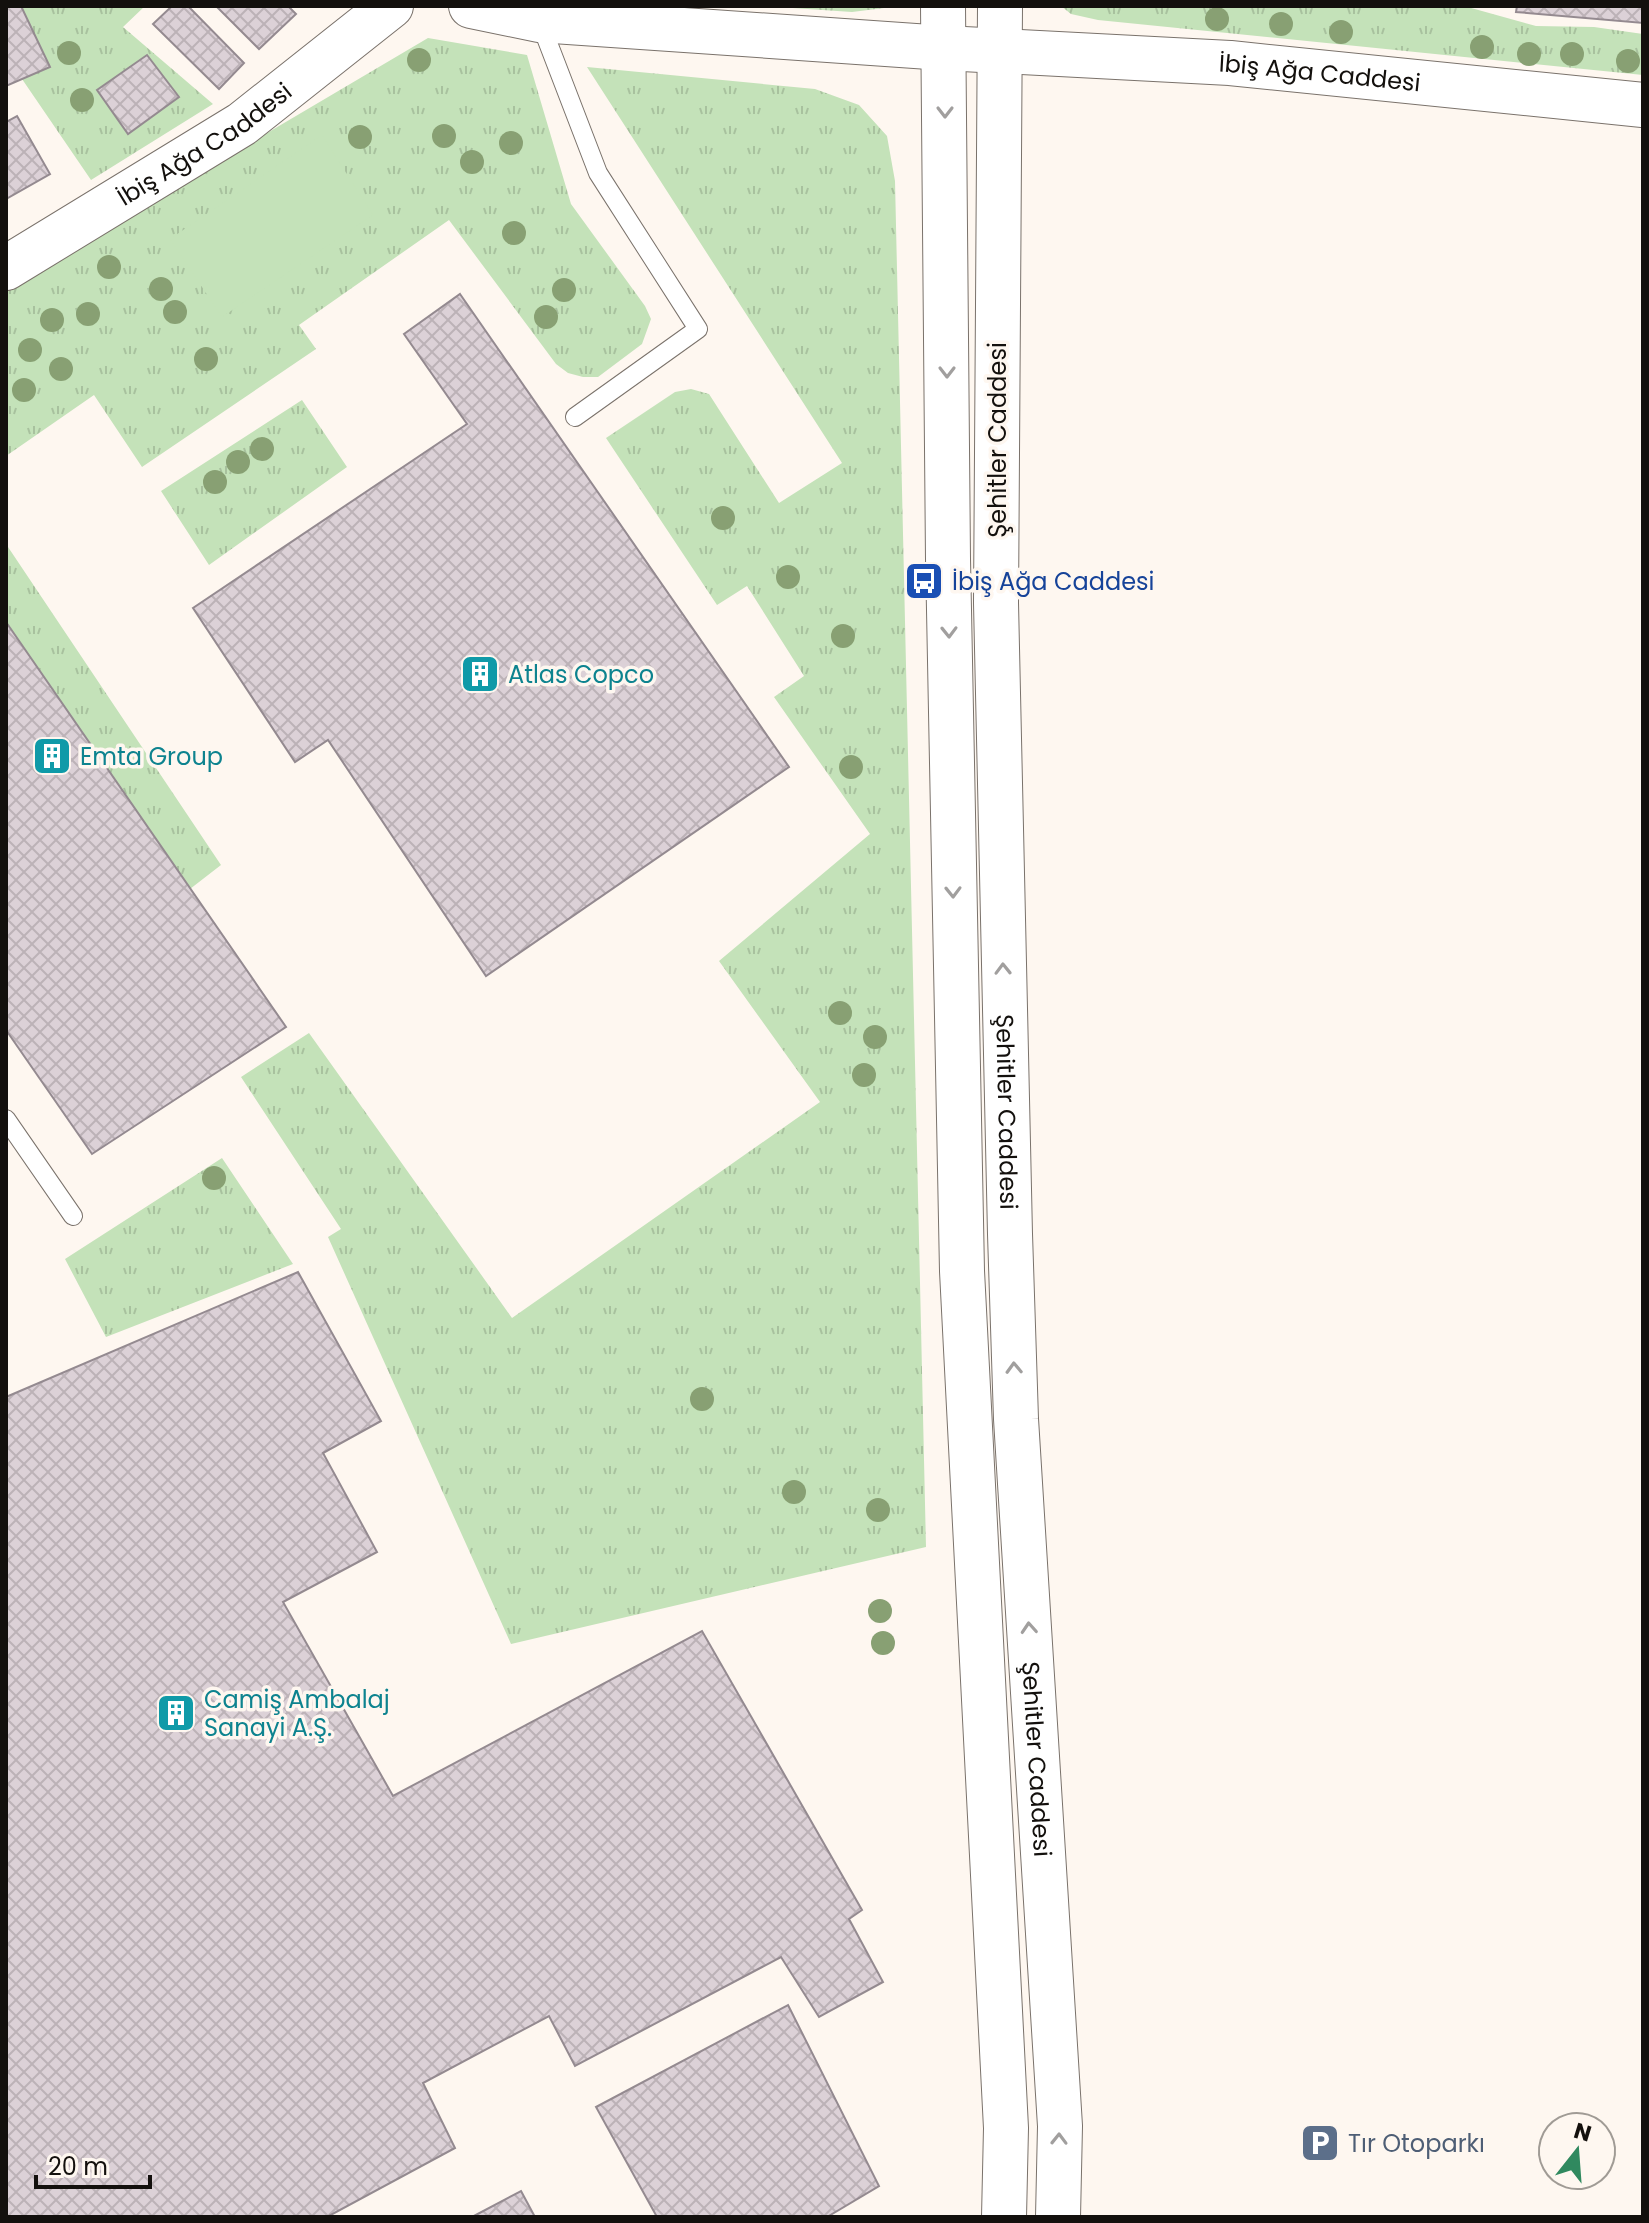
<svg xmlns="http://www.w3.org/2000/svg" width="1649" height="2223" font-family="Poppins,sans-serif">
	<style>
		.grass { fill: url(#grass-tufts) }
		.garden { fill: #c4e2b9 }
		.building { fill: url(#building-cross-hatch); stroke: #948a90; stroke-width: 2 }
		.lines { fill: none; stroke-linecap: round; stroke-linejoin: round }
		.service-casing { stroke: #7a726b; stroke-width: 20 }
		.tertiary-casing { stroke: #7a726b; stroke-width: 46 }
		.primary-casing { stroke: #7a726b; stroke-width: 46 }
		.service { stroke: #fff; stroke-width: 18 }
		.tertiary { stroke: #fff; stroke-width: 44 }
		.primary { stroke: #fff; stroke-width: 44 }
		.tree { fill: #88a073 }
		.oneway { stroke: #a19f9e }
		.labels { text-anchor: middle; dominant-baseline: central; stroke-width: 7; stroke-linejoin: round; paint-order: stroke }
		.street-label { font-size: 24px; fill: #13100d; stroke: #fef7f0 }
		.transit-label { font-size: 24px; fill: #164399; stroke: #fef7f0; text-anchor: start }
		.culture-label { font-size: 24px; fill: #0d838f; stroke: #fef7f0; text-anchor: start }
		.service-label { font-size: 24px; fill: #4e5e75; stroke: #fef7f0; text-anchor: start }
	</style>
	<defs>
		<pattern id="grass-tufts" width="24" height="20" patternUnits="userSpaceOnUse" patternTransform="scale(2)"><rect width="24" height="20" fill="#c4e2b9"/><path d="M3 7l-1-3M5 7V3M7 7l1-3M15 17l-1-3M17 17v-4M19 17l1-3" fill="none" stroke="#a8c19e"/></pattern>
		<pattern id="building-cross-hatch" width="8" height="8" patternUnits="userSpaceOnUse" patternTransform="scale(2)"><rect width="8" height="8" fill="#dcd1d7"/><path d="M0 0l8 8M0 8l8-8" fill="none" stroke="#bcb2b7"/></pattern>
	</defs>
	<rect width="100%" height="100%" fill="#fef7f0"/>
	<!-- grass -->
	<path class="grass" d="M21 6H145L123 27 213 104 91 180 22 79 49 67Z
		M763 6H886L884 8 852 12Z
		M1061 6H1464L1536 26 1594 27 1643 34V75L1098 20 1071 14Z
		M428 38 527 55 571 204 645 306 651 319 642 344 598 377H583L568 373 556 364 449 220 299 325 316 349 142 467 94 395 6 456V287Z
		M587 67 815 89 859 105 887 136 895 181 926 1547 511 1644 328 1237 341 1229 241 1077 309 1033 512 1318 820 1102 719 961 870 834 774 697 804 676 747 586 717 605 606 438 675 392 691 389 709 394 779 503 842 463Z
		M302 400 347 467 209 565 161 491Z
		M6 544 221 865 190 889 6 622Z
		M222 1158 293 1264 106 1337 65 1259Z"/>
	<!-- garden -->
	<path class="garden" d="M322 135 373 215 222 317 170 239Z"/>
	<!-- building -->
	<path class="building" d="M6 6H21L50 67 6 86Z
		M172 6H188L244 63 219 89 153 24Z
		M216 6H288L296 14 259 49Z
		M1517 6H1643V23L1516 12Z
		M147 55 179 97 128 134 97 90Z
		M17 116 50 174 6 199V122Z
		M460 294 789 767 486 976 328 740 295 762 193 608 467 424 404 334Z
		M6 622 286 1027 92 1154 6 1030Z
		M298 1272 381 1421 323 1453 377 1552 283 1602 393 1796 702 1631 862 1910 849 1919 883 1982 819 2017 781 1957 575 2066 549 2016 423 2083 455 2148 327 2217H6V1397Z
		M788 2005 879 2186 827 2217H657L596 2107Z
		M521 2191 535 2217H472Z"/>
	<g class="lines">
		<!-- service casing -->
		<g class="service-casing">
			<path id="service" d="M540 22 598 173 698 329 575 417
				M6 1119 73 1216"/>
		</g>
		<!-- tertiary casing -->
		<g class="tertiary-casing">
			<g id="tertiary">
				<path id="s1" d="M471 6 539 20 944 48 1230 63 1643 105"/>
				<path id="s2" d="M6 268 242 124 391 6"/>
			</g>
		</g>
		<!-- primary casing -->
		<g class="primary-casing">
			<g id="primary">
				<path d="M943 6 948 559 962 1271 1006 2128 1004 2217"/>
				<path id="s3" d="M1000 6 996 603 1010 1234 1016 1419 1060 2126 1058 2217"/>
			</g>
		</g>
		<!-- service -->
		<use href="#service" class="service"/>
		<!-- tertiary -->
		<use href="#tertiary" class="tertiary"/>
		<!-- primary -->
		<use href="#primary" class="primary"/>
	</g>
	<!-- trees -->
	<g class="tree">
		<circle cx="1217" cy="19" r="12"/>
		<circle cx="1281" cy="24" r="12"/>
		<circle cx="1341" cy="32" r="12"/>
		<circle cx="1482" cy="47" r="12"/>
		<circle cx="69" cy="53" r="12"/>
		<circle cx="1529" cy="54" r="12"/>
		<circle cx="1572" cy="54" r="12"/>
		<circle cx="419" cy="60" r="12"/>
		<circle cx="1628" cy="61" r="12"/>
		<circle cx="82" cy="100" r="12"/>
		<circle cx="444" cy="136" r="12"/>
		<circle cx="360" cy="137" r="12"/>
		<circle cx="511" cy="143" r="12"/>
		<circle cx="472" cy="162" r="12"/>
		<circle cx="514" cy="233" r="12"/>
		<circle cx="109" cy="267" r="12"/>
		<circle cx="161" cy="289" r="12"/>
		<circle cx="564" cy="290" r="12"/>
		<circle cx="175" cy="312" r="12"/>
		<circle cx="88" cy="314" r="12"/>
		<circle cx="546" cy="317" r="12"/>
		<circle cx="52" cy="320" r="12"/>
		<circle cx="30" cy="350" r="12"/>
		<circle cx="206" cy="359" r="12"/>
		<circle cx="61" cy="369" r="12"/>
		<circle cx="24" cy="390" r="12"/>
		<circle cx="262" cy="449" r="12"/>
		<circle cx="238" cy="462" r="12"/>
		<circle cx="215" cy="482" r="12"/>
		<circle cx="723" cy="518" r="12"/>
		<circle cx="788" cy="577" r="12"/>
		<circle cx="843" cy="636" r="12"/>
		<circle cx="851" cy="767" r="12"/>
		<circle cx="840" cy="1013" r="12"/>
		<circle cx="875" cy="1037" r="12"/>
		<circle cx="864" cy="1075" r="12"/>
		<circle cx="214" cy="1178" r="12"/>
		<circle cx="702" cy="1399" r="12"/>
		<circle cx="794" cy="1492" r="12"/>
		<circle cx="878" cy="1510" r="12"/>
		<circle cx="880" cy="1611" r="12"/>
		<circle cx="883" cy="1643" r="12"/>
	</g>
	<!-- one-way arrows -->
	<defs><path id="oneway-chevron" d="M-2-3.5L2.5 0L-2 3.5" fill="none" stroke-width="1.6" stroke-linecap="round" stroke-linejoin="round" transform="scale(2)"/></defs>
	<g class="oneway">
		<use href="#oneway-chevron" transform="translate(945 112) rotate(90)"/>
		<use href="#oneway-chevron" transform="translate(947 372) rotate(90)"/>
		<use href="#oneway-chevron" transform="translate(949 632) rotate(89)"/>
		<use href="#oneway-chevron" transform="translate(953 892) rotate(89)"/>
		<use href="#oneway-chevron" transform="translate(1003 969) rotate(-91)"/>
		<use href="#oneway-chevron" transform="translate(1014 1368) rotate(-92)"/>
		<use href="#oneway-chevron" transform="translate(1029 1628) rotate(-94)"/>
		<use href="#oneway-chevron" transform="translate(1059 2139) rotate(-89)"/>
	</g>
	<!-- icons -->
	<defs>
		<g id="bus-square" transform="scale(2)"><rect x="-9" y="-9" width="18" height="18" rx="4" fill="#1a4fb4" stroke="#fef7f0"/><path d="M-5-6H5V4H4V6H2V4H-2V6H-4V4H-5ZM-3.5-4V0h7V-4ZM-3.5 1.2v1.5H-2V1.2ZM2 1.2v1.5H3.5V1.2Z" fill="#fff"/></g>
		<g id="building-square" transform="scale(2)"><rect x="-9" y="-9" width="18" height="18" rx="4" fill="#0f9aa8" stroke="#fef7f0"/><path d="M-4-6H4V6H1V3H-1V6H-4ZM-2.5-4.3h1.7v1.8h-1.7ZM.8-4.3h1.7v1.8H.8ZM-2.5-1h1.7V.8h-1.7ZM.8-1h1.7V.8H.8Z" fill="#fff"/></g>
		<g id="parking-square" transform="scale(2)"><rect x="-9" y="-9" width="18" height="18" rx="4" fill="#5c6f8a" stroke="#fef7f0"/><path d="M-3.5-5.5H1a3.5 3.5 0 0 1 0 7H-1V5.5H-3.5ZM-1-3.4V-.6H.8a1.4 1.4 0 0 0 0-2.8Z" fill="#fff"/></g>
	</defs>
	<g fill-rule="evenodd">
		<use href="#bus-square" x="924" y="581"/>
		<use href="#building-square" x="480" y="674"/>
		<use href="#building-square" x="52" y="756"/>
		<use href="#building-square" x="176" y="1713"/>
		<use href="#parking-square" x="1320" y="2143"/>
	</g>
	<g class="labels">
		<!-- street labels -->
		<g class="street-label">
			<text stroke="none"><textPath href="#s1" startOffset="852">İbiş Ağa Caddesi</textPath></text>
			<text stroke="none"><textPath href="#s2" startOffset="234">İbiş Ağa Caddesi</textPath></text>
			<text transform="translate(997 440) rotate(-90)">Şehitler Caddesi</text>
			<text stroke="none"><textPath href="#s3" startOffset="1106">Şehitler Caddesi</textPath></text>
			<text stroke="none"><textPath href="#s3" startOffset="1754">Şehitler Caddesi</textPath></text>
		</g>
		<!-- transit labels -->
		<g class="transit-label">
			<text x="952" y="581">İbiş Ağa Caddesi</text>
		</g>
		<!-- culture labels -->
		<g class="culture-label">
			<text x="508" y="674">Atlas Copco</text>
			<text x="80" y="756">Emta Group</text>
			<text x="204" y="1699">Camiş Ambalaj<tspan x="204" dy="28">Sanayi A.Ş.</tspan></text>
		</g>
		<!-- service labels -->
		<g class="service-label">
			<text x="1348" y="2143">Tır Otoparkı</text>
		</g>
	</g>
	<!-- border -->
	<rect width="1649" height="2223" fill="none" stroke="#13100d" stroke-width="16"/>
	<!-- north arrow -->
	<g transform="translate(1577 2151) rotate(17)"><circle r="38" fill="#fef7f0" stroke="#a09b95" stroke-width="2"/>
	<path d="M0-6L14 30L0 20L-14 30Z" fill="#30895f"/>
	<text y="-12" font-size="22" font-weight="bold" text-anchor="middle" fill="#13100d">N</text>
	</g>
	<!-- scale -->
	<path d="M36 2175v12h114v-12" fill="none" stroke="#13100d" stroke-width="4"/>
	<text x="48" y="2175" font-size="24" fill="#13100d" stroke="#fef7f0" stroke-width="6" paint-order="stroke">20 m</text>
</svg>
